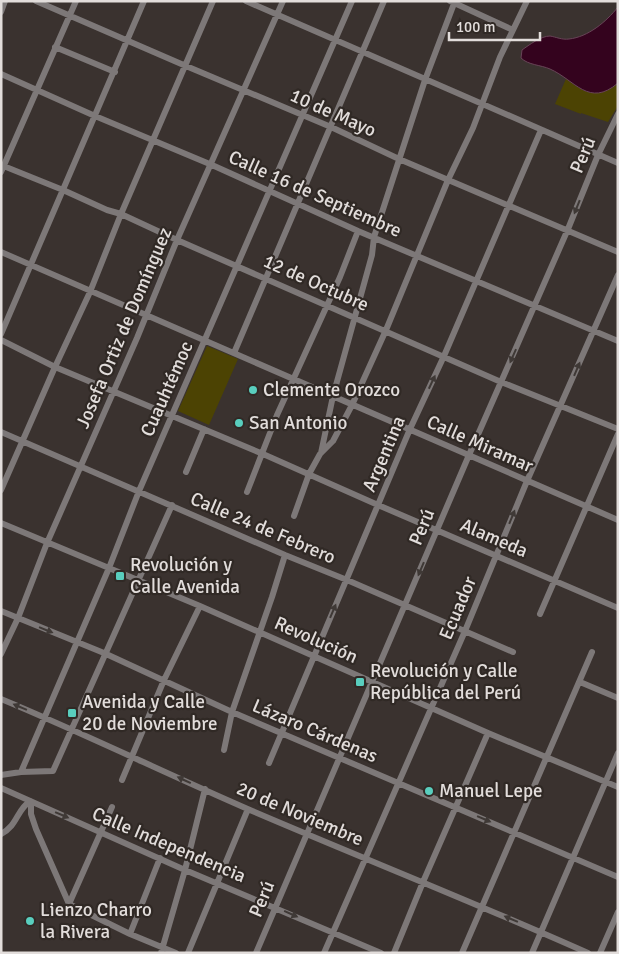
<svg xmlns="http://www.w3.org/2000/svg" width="619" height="954" font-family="Signika,sans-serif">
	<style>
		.green { fill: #4c4303 }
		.water { fill: #34031e; stroke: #684457 }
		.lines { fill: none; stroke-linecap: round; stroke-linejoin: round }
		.minor { stroke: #7d7878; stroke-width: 6 }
		.oneway { fill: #3f3936 }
		.poi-dot { fill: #59cebe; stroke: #302925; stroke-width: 2 }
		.labels { text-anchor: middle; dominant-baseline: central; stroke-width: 4.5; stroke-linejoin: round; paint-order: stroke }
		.street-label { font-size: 19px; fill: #e2dddb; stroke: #302925 }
		.poi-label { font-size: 19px; fill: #e2dddb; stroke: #302925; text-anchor: start }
	</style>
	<rect width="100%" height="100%" fill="#3a322f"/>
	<!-- green -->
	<path class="green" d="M566 79C585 93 595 99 616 85L618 86V106L608 122 581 113V114L555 104Z
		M207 346 238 359 209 425 178 411Z"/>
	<!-- water -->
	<path class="water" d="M618 7V83C589 108 575 80 550 69 541 65 528 65 521 58L522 50C529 45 541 36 550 36 556 37 562 40 569 39 588 37 606 22 618 7Z"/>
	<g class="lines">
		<!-- minor -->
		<path class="minor" d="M36 1 186 66 331 127 399 159 618 252
			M246 1 618 163
			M450 1 513 30
			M1 12 5 1
			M55 47 115 72
			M1 74 95 116 212 165 358 231 618 341
			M1 165 63 190 107 210 121 214 177 240 501 382 618 429
			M1 172 76 1
			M1 252 618 520
			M1 334 144 1
			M1 340 55 367 263 454 378 505 618 608
			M234 353 384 1
			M1 432 285 555 347 580 513 652
			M321 453 333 396 372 255 374 237 425 80 455 1
			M186 472 204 429
			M1 490 55 367 90 292 121 214 213 1
			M247 492 277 415 340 277 358 231
			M294 516 309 474 320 454 333 441 352 405 386 330 448 180 473 128 500 57 527 1
			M1 523 200 606 488 733 618 787
			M1 611 104 653 232 712 618 877
			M540 614 618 434
			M1 654 18 618 47 543 137 338 177 240 283 1
			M580 682 618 698
			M1 699C85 734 167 774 250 810 362 858 476 903 588 953
			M224 750 232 712 272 597 285 555
			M269 763 410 429 444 356 541 130
			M21 772 53 771 172 505
			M1 775 21 772 109 568 139 491 352 1
			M122 780 164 680 200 606
			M1 788 185 870 381 953
			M31 802V814L36 829 69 904 130 934 176 953
			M1 834C18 825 16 811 30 801
			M69 904 112 807
			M130 934 160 858
			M161 953 185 870 205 789
			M188 953 248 809
			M256 953 469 455 568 229 598 155 618 114
			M324 953 465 631 527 481 618 275
			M394 953 423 882 488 733
			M462 953 592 652
			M532 953 618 753
			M600 953 618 912"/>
	</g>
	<!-- one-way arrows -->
	<defs><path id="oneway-solid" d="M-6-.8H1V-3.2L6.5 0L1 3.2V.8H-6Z" transform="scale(1.25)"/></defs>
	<g class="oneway">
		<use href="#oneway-solid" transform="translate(577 207) rotate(112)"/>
		<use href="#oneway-solid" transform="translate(513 356) rotate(114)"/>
		<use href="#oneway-solid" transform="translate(577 369) rotate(-67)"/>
		<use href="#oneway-solid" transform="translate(432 382) rotate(-65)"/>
		<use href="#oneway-solid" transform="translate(512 517) rotate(-68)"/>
		<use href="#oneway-solid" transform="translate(421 569) rotate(113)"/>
		<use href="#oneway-solid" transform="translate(333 611) rotate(-67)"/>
		<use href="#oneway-solid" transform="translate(46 630) rotate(22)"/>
		<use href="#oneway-solid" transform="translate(20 707) rotate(-157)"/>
		<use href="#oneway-solid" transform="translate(184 780) rotate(-155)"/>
		<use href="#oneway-solid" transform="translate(62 815) rotate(23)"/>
		<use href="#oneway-solid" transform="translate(484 819) rotate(23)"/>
		<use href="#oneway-solid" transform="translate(291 914) rotate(24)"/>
		<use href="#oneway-solid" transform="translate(511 919) rotate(-157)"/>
	</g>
	<!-- markers -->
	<g class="poi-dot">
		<circle cx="253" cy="390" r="5"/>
		<circle cx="239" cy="423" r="5"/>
		<rect x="115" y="571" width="10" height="10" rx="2.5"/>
		<rect x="355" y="677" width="10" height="10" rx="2.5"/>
		<rect x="67" y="708" width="10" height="10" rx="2.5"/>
		<circle cx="429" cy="791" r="5"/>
		<circle cx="30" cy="921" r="5"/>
	</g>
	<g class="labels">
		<!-- street labels -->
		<g class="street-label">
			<text transform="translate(333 113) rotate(24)">10 de Mayo</text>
			<text transform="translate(583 155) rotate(-67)">Perú</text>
			<text transform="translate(315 194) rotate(24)">Calle 16 de Septiembre</text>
			<text transform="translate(316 283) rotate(24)">12 de Octubre</text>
			<text transform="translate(124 328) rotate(-67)">Josefa Ortiz de Domínguez</text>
			<text transform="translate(167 389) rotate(-66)">Cuauhtémoc</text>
			<text transform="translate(480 444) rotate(24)">Calle Miramar</text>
			<text transform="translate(384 454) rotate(-67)">Argentina</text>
			<text transform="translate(422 527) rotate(-67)">Perú</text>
			<text transform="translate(263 528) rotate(23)">Calle 24 de Febrero</text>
			<text transform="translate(494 538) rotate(23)">Alameda</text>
			<text transform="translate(458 608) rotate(-67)">Ecuador</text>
			<text transform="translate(316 640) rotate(24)">Revolución</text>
			<text transform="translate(315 731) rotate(23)">Lázaro Cárdenas</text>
			<text transform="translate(300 814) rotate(23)">20 de Noviembre</text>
			<text transform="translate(169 845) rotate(23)">Calle Independencia</text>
			<text transform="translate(262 899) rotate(-67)">Perú</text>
		</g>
		<!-- poi labels -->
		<g class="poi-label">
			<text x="263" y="390">Clemente Orozco</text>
			<text x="249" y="423">San Antonio</text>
			<text x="130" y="565">Revolución y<tspan x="130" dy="22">Calle Avenida</tspan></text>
			<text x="370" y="671">Revolución y Calle<tspan x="370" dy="22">República del Perú</tspan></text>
			<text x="82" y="702">Avenida y Calle<tspan x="82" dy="22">20 de Noviembre</tspan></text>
			<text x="439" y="791">Manuel Lepe</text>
			<text x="40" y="910">Lienzo Charro<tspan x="40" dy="22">la Rivera</tspan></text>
		</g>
	</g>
	<!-- border -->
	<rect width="619" height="954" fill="none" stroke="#e2dddb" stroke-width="5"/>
	<!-- scale -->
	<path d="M449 32v8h91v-8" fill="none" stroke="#e2dddb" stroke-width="2.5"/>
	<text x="456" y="32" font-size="15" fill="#e2dddb" stroke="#302925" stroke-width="4" paint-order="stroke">100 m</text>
</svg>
